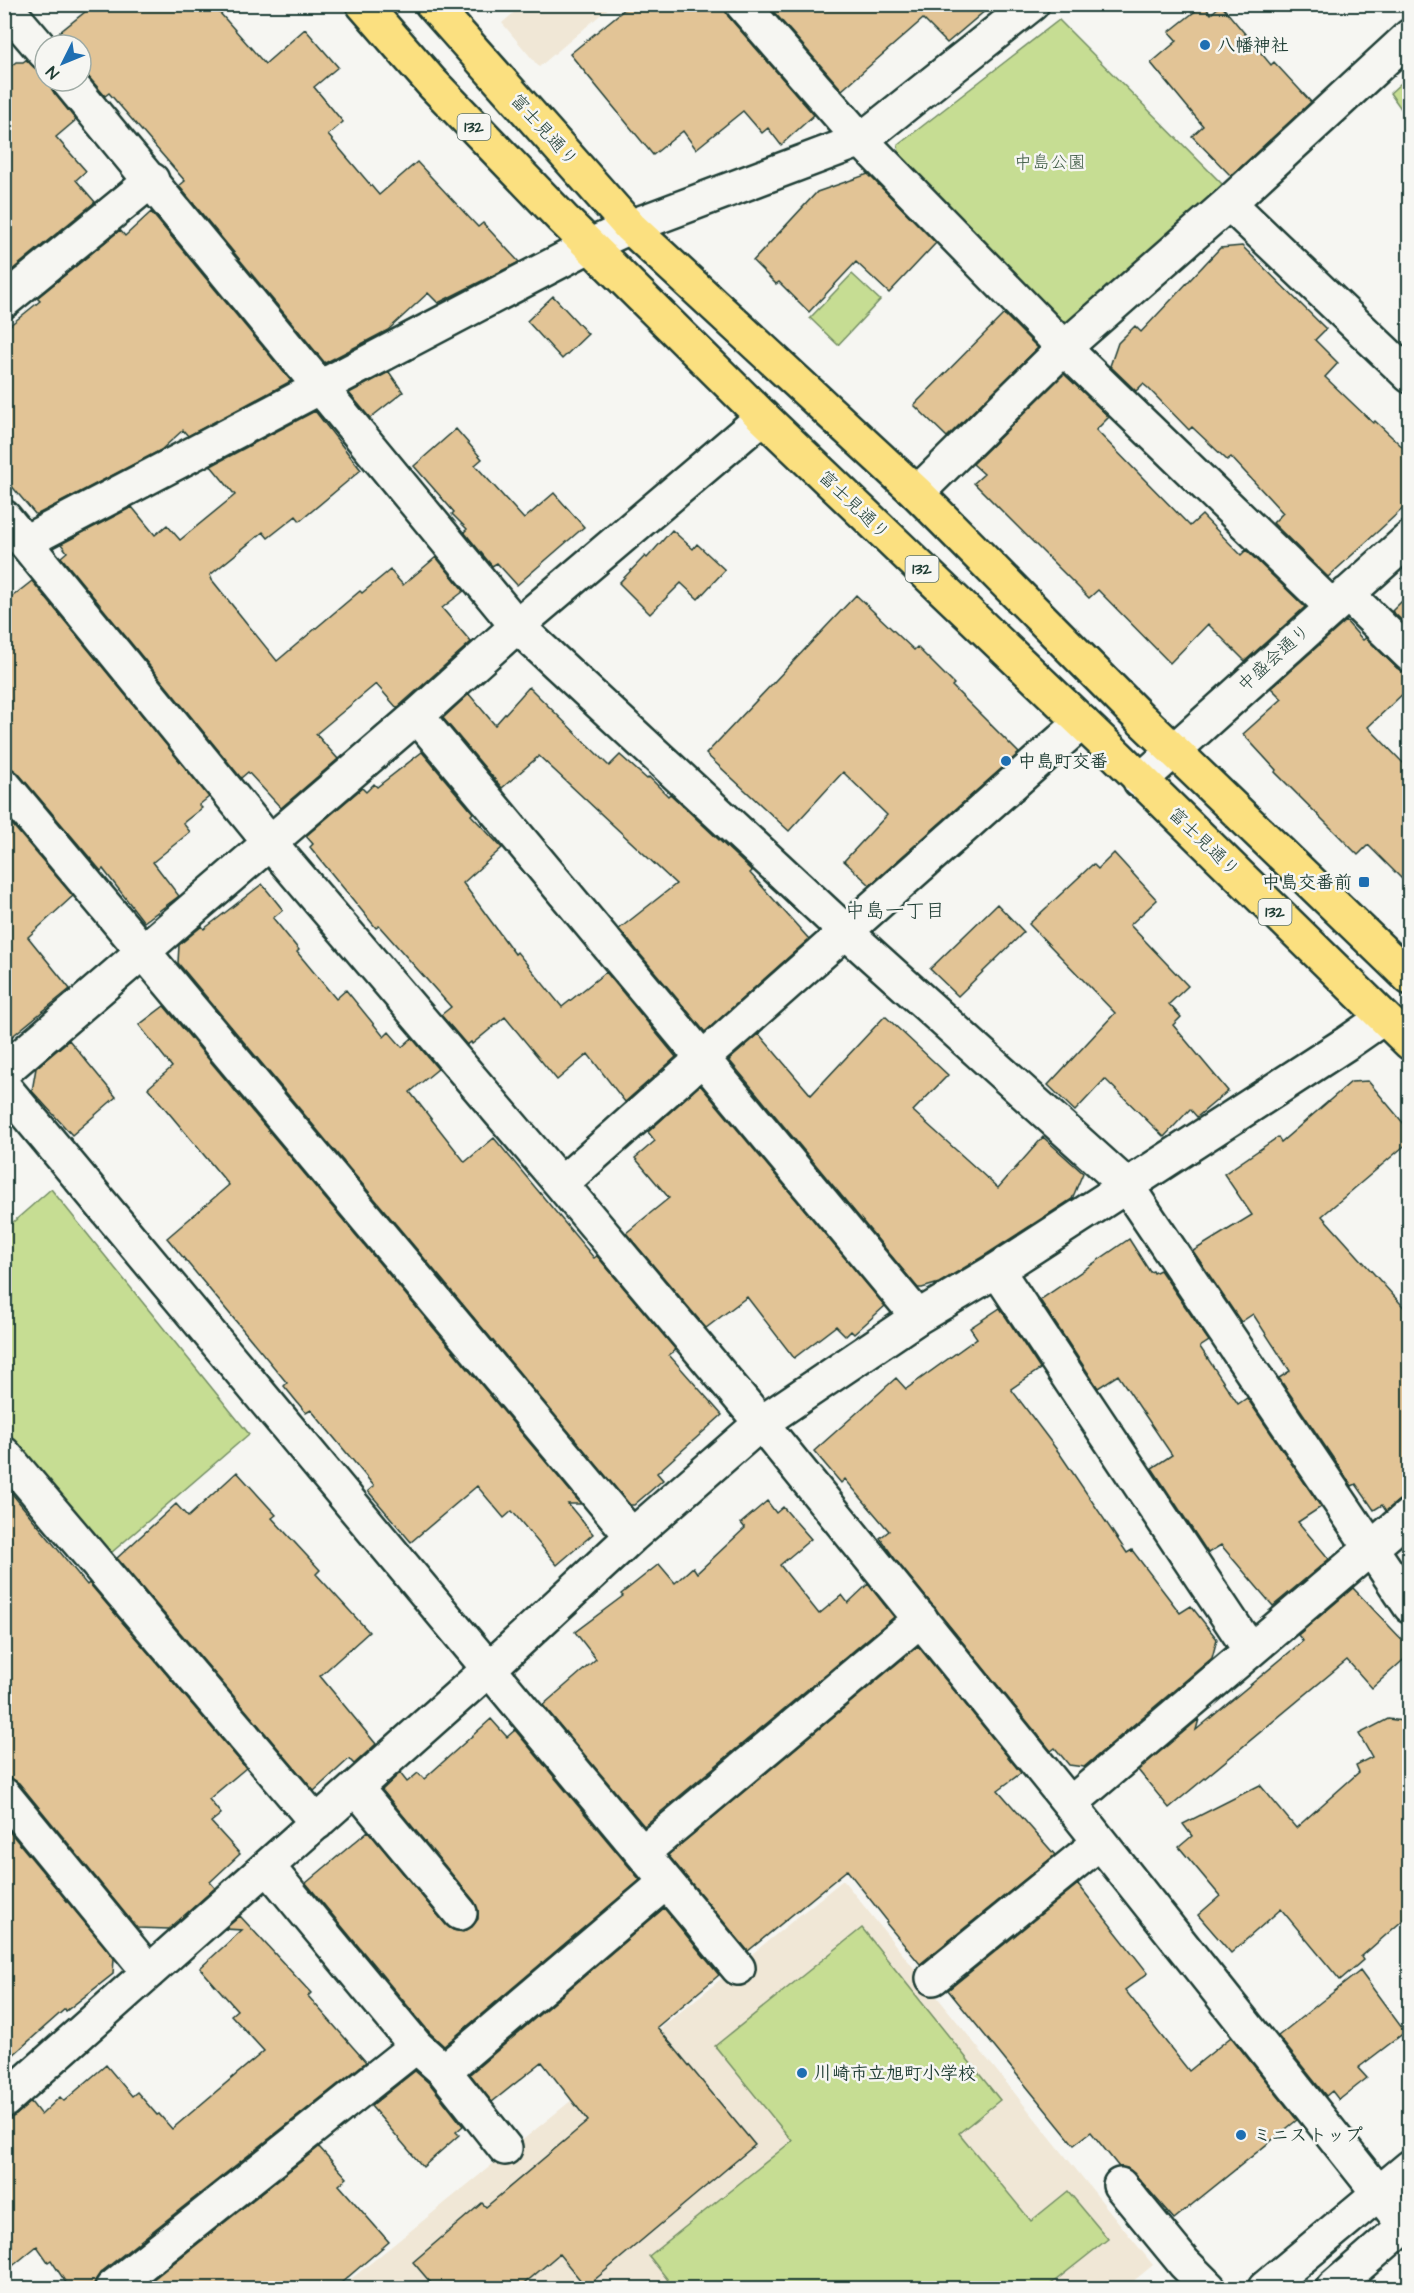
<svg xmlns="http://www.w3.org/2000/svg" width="1414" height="2293" font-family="'Architects Daughter','Klee One',sans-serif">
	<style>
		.built { fill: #f0e7d6 }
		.green { fill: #c6dd93; stroke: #728d64; stroke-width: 1.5 }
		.building { fill: #e2c496; stroke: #1f3d34; stroke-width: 1.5 }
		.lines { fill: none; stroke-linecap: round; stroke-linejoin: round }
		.minor-casing { stroke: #1f3d34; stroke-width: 38 }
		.highway-casing { stroke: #1f3d34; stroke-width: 38 }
		.minor { stroke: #f6f6f2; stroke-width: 33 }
		.highway { stroke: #fbe080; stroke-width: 33 }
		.poi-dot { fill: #1f6fb2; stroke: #f6f6f2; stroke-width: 2 }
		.labels { text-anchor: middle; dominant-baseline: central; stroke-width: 5; stroke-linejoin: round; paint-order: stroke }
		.shield { fill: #f6f6f2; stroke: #60746d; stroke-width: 1.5 }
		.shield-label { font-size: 16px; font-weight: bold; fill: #1f3d34 }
		.poi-label { font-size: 18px; font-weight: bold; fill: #1f3d34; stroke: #f6f6f2; text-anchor: start }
		.street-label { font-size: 18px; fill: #1f3d34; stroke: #f6f6f2 }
		.park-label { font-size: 18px; fill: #405d47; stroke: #f6f6f2 }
		.neighbourhood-label { font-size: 20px; fill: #1f3d34; stroke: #f6f6f2 }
	</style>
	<rect width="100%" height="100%" fill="#f6f6f2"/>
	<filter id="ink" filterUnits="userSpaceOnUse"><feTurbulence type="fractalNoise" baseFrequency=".0167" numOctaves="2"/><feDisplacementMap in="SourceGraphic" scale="12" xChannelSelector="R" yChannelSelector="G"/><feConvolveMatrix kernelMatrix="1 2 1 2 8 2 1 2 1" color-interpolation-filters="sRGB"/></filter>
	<g filter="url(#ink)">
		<!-- built -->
		<path class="built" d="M524 4H612V5L539 67 502 23Z
			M843 1880 1153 2265 1125 2288H340Z"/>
		<!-- green -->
		<path class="green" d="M1059 20 1226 188 1080 324H1061L900 163 898 145Z
			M1409 76V120L1390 93Z
			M852 274 880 300 838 345 810 318Z
			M51 1189 249 1434 104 1559 5 1438 4 1230Z
			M862 1928 1000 2100 959 2133 1031 2221 1068 2191 1108 2239 1046 2288H657L668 2280 649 2256 792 2141 715 2046Z"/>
		<!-- building -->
		<path class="building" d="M95 4H212L265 64 305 29 338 67 314 87 343 122 328 135 379 195 417 162 478 227 483 223 519 262 438 303 428 293 388 330 325 363 179 186 185 181 109 93 105 96 81 68V45H61L55 36Z
			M631 4H724L728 16 814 115 781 145 768 128 762 133 743 111 696 149 683 131 653 155 570 54Z
			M767 4H993L947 43 923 19 842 90Z
			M1203 5 1211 14 1221 5 1271 65 1274 62 1311 102 1231 176 1192 136 1203 126 1151 63 1177 41 1169 32Z
			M26 60 38 70 45 71V81H50L54 93 76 120 56 137 86 171 76 180 95 202 12 270 4 261V72L16 62H23Z
			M868 174 936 243 889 293 856 262 809 312 779 282 776 284 753 261 817 192Z
			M151 212 291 381 188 436 183 430 161 450 36 515 4 477V330L40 301 37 298 120 230 125 236Z
			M1242 246 1326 329 1315 340 1338 363 1325 377 1373 423 1375 421 1410 454V502L1328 577 1273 523 1283 513 1231 457 1227 460 1192 427 1189 430 1148 388 1143 384 1136 391 1110 366 1118 343 1135 326 1141 332 1220 248Z
			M553 296 588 334 562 359 527 321Z
			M1004 314 1038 348 947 437 914 405Z
			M389 372 403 392 370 418 349 393Z
			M1064 374 1109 417 1096 430 1190 526 1202 515 1241 555 1246 550 1305 607 1245 661 1208 624 1170 663 1098 590 1089 598 974 483 984 474 973 464Z
			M315 411 361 470 300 521 296 516 268 538 263 532 210 575 212 580 277 661 360 591 362 593 390 570 403 585 436 557 464 591 442 608 471 642 397 708 376 684 316 734 338 759 281 808 248 772 241 778 61 557 67 552 61 544 132 507 155 535 167 525 180 540 235 495 211 466Z
			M456 429 482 459 475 465 524 519 554 493 584 527 517 585 497 563 492 566 464 532 467 529 452 514 454 512 414 466Z
			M672 530 693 549 697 544 725 570 698 599 681 583 650 614 619 583 645 556 647 558Z
			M32 581 209 797 199 805 202 808 183 823 190 832 153 862 179 896 144 922 103 869 101 871 18 773 11 768 4 767V603Z
			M1410 593V628L1392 611Z
			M856 595 914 650 917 647 954 684 952 686 1019 753 870 885 844 861 887 815 843 772 789 831 706 754Z
			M1346 621 1363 640 1366 638 1397 668 1410 673V687L1368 727 1410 770V887L1368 845 1358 855 1275 772 1276 770 1243 734 1282 699 1271 688Z
			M529 687 609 766 620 755 647 779 649 777 668 796 670 794 752 871 750 873 809 939 705 1032 619 929 676 884 539 756 502 788 443 718 469 694 495 725Z
			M422 752 473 813 471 815 502 848 463 883 515 954 517 952 562 1007 606 972 676 1057 625 1102 588 1054 557 1080 505 1017 472 1044 471 1042 467 1045 441 1015 451 1007 379 926 376 928 310 847 313 844 306 836 362 788 366 792 374 784 377 787Z
			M4 815 73 896 28 937 70 989 4 1043Z
			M1114 853 1157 900 1130 925 1188 986 1169 1004 1181 1017 1173 1025 1228 1091 1197 1117 1190 1109 1164 1137 1105 1079 1075 1111 1048 1085 1115 1013 1029 924 1093 864 1098 869Z
			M262 884 283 910 273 918 299 950 297 952 336 999 346 990 384 1037 389 1032 402 1047 412 1038 438 1069 410 1092 465 1162 494 1138 594 1258 597 1256 676 1350 669 1355 722 1415 657 1473 663 1480 634 1505H630L178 963 179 945 202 926 204 929Z
			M997 904 1024 932 958 996 930 969Z
			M164 1006 581 1504H568L593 1534 557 1565 512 1511 504 1518 477 1486 411 1542 368 1491 374 1486 311 1410 306 1413 284 1386 287 1383 167 1238 229 1185 148 1088 172 1067 139 1025Z
			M885 1016 948 1075 913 1111 998 1188 1043 1137 1083 1173 1072 1199 987 1254 939 1283 922 1288H918L729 1060 759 1034 811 1095Z
			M69 1040 116 1097 72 1135 32 1091 36 1068Z
			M1368 1081 1410 1131V1141L1322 1216 1410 1314V1495L1398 1501 1386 1511 1382 1505 1374 1510 1356 1484 1352 1486 1279 1378 1290 1371 1253 1314 1241 1322 1193 1251 1252 1215 1224 1174 1278 1137 1281 1142 1351 1082Z
			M700 1085 885 1306 854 1334 851 1331 846 1336 836 1326 794 1358 747 1297 706 1328 626 1233 669 1198 635 1158 655 1141 648 1132Z
			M1129 1239 1150 1272 1153 1271 1154 1273 1160 1270 1209 1341 1200 1347 1238 1404 1247 1398 1321 1507 1298 1522 1329 1559 1273 1606 1221 1545 1208 1553 1152 1468 1172 1455 1118 1375 1098 1388 1040 1300Z
			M1000 1308 1040 1369 1011 1389 1060 1454 1127 1553 1132 1550 1180 1613 1191 1606 1217 1639 1212 1658 1084 1767 1069 1765 1055 1748 1051 1751 895 1559 880 1538 889 1531 845 1479 841 1483 814 1451 896 1378 906 1389 977 1338 970 1328Z
			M237 1472 276 1515 272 1518 320 1570 316 1574 369 1632 320 1676 376 1744 354 1764 349 1759 314 1791 117 1558 176 1504 188 1517Z
			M4 1484 87 1585 89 1583 246 1768 209 1799 221 1814 211 1822 240 1854 210 1882 215 1888 169 1929 137 1928 19 1783 11 1778 4 1777Z
			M767 1501 776 1513 783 1507 811 1539 780 1565 819 1614 842 1595 848 1603 868 1584 894 1617 644 1826 543 1705 596 1659 575 1632 623 1596 621 1594 659 1564 675 1583 693 1567 697 1573 745 1528 741 1523Z
			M1353 1588 1410 1648V1654L1372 1688 1347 1660 1169 1808 1138 1770 1199 1719 1196 1730 1303 1641 1298 1635Z
			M918 1646 1021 1773 998 1790 1055 1855 920 1964 886 1923 888 1922 847 1870 748 1951 668 1855Z
			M491 1719 507 1737 515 1730 640 1880 444 2046 430 2033 306 1883 368 1831 446 1925 453 1930 463 1932 472 1927 478 1919V1910L474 1901 382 1790 400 1773 407 1782 418 1773 424 1779Z
			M1388 1719 1410 1722V1914L1361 1957 1363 1960 1340 1980 1281 1909 1231 1953 1198 1915 1220 1896 1179 1847 1192 1836 1183 1824 1260 1785 1296 1828 1359 1772 1356 1765 1372 1757 1359 1734Z
			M4 1825 114 1958 113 1974 66 2011 65 2009 4 2063Z
			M1078 1884 1148 1973 1125 1990 1189 2071 1231 2037 1297 2120 1174 2219 1134 2173 1127 2168 1119 2167 1091 2132 1074 2145 948 1990Z
			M664 1908 719 1975 657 2027 755 2145 586 2287 559 2254 518 2289H436L413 2262 482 2203 486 2207 588 2121 542 2062 492 2102 470 2074Z
			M240 1916 311 1993 308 1996 366 2062 100 2273 95 2281 94 2289H70L51 2260 48 2262 37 2246 4 2273V2119L16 2115 31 2102 41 2115 60 2097 64 2101 106 2065 132 2096 137 2092 157 2115 159 2114 172 2129 264 2051 231 2015 237 2010 200 1968 242 1930 225 1929Z
			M1360 1971 1405 2032 1358 2068 1367 2078 1339 2100 1332 2091 1326 2096 1278 2036Z
			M415 2071 430 2084 463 2126 456 2132 459 2135 423 2167 371 2106Z
			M319 2147 347 2178 339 2185 389 2242 334 2289H141Z"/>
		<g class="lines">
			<!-- minor casing -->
			<g class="minor-casing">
				<path id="minor" d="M742 4 861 140 1064 348 1332 607
					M4 5 45 53
					M68 81 517 626 845 931 1126 1185 1410 1606
					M1229 203 1410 376
					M4 301 152 180
					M917 493 1064 348 1229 203 1410 36
					M4 517 270 843 561 1184 761 1423 1070 1804 1404 2225
					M25 542 591 245 630 227 861 140 1032 4
					M1347 594 1410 655
					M417 716 918 1317
					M1140 781 1410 538
					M4 785 632 1536
					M4 1071 417 716 517 626 763 417
					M4 1087 738 1968
					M561 1184 1082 722
					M997 1270 1250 1650
					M4 1454 317 1823
					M356 1788 460 1913
					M4 1795 149 1972
					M1070 1804 1410 1515
					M642 1853 921 1619
					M268 1867 416 2046 444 2071 505 2148
					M933 1978 1100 1842
					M444 2071 666 1882
					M4 2101 489 1669 632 1536 761 1423 918 1317 997 1270 1347 1043 1383 1018
					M1120 2185 1184 2263 1209 2288
					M112 2288 416 2046
					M1265 2288 1410 2167
					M1333 2288 1410 2221"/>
			</g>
			<!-- highway casing -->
			<g class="highway-casing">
				<path id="highway" d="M363 4 432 83 563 219 763 417 1110 749 1410 1043
					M432 4 630 227 917 493 1141 719 1410 978"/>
			</g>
			<!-- minor -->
			<use href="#minor" class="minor"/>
			<!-- highway -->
			<use href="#highway" class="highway"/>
		</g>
	</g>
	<!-- markers -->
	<g class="poi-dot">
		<circle cx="1205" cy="45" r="6"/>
		<circle cx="1006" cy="761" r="6"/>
		<rect x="1358" y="876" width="12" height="12" rx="3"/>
		<circle cx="802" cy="2073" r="6"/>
		<circle cx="1241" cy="2135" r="6"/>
	</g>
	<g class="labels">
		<!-- shield labels -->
		<g class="shield">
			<rect x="457.5" y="114" width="33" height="26" rx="4.5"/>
			<rect x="905.5" y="556" width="33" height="26" rx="4.5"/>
			<rect x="1258.5" y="899" width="33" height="26" rx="4.5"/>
		</g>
		<g class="shield-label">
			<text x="474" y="127">132</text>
			<text x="922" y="569">132</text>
			<text x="1275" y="912">132</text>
		</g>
		<!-- poi labels -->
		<g class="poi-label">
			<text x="1217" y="45">八幡神社</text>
			<text x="1018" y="761">中島町交番</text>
			<text x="1352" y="882" text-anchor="end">中島交番前</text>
			<text x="814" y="2073">川崎市立旭町小学校</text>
			<text x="1253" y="2135">ミニストップ</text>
		</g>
		<!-- street labels -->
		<g class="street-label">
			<text transform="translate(544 130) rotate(48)">富士見通り</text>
			<text transform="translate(854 505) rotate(44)">富士見通り</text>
			<text transform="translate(1274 658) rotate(-42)">中盛会通り</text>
			<text transform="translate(1204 842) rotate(44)">富士見通り</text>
		</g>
		<!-- park labels -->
		<g class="park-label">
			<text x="1050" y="162">中島公園</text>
		</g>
		<!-- neighbourhood labels -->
		<g class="neighbourhood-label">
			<text x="895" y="911">中島一丁目</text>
		</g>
	</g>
	<!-- margin -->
	<rect width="1414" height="2293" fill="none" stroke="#f6f6f2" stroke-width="24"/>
	<rect x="12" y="12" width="1390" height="2269" fill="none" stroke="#1f3d34" stroke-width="2" filter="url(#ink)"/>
	<!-- north arrow -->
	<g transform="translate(63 63) rotate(227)"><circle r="28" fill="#f6f6f2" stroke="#a0aca6" stroke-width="1.5"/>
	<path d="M0-4.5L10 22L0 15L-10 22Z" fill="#1f6fb2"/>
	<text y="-9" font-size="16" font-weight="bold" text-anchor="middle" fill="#1f3d34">N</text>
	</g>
</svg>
